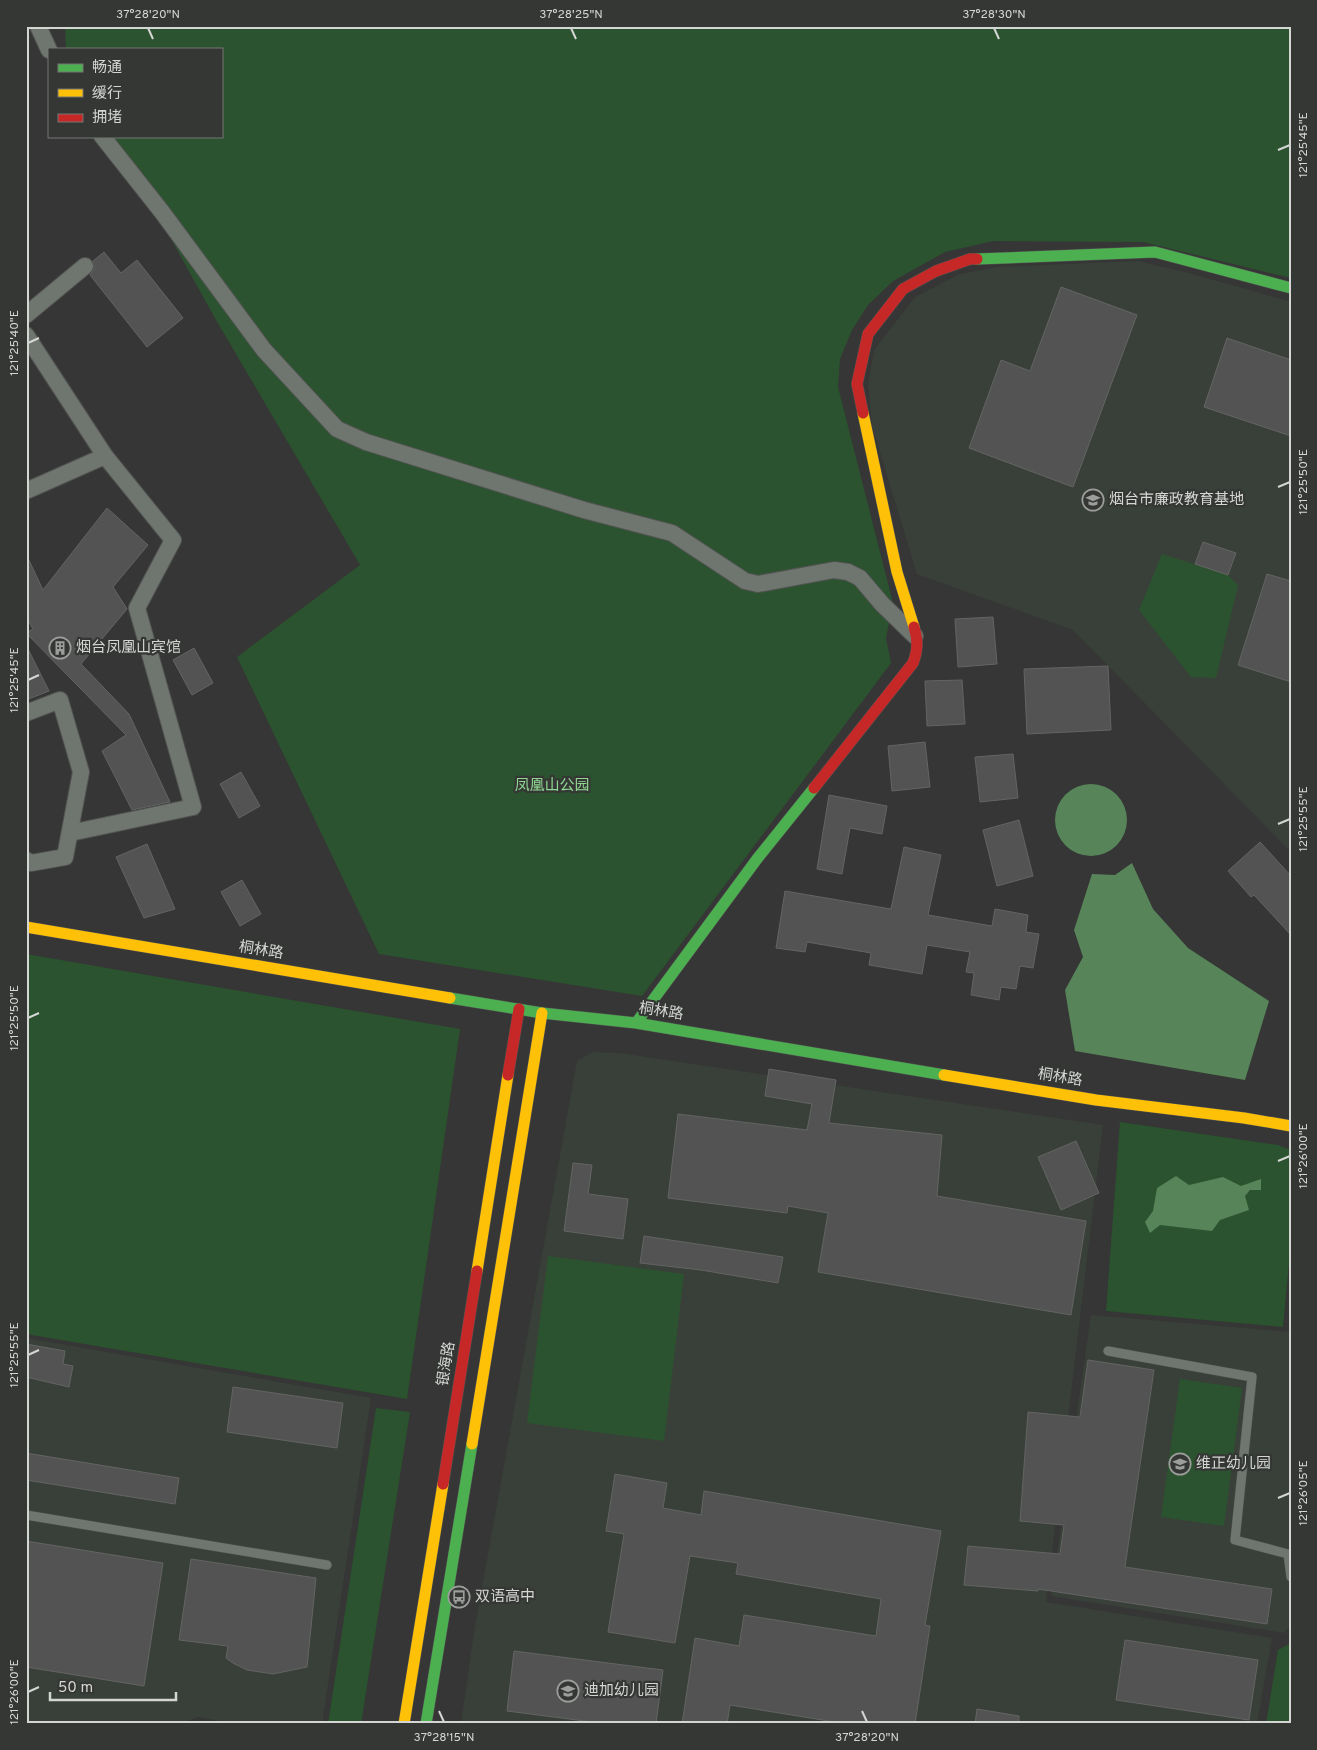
<svg xmlns="http://www.w3.org/2000/svg" width="1317" height="1750" font-family="Overpass,'Noto Sans SC',sans-serif">
	<style>
		.built { fill: #394039 }
		.green { fill: #2c532f }
		.water { fill: #578458 }
		.building { fill: #535353; stroke: #636463 }
		.lines { fill: none; stroke-linecap: round; stroke-linejoin: round }
		.lane-casing { stroke: #525352; stroke-width: 10 }
		.street-casing { stroke: #525352; stroke-width: 18 }
		.fast-casing { stroke: #525352; stroke-width: 12 }
		.slow-casing { stroke: #525352; stroke-width: 12 }
		.jam-casing { stroke: #525352; stroke-width: 12 }
		.lane { stroke: #6f766f; stroke-width: 9 }
		.street { stroke: #6f766f; stroke-width: 16 }
		.fast { stroke: #4caf50; stroke-width: 11 }
		.slow { stroke: #ffc107; stroke-width: 11 }
		.jam { stroke: #c62828; stroke-width: 11 }
		.ticks { fill: none; stroke: #d4d6d4; stroke-width: 2 }
		.labels { text-anchor: middle; dominant-baseline: central; stroke-width: 4.5; stroke-linejoin: round; paint-order: stroke }
		.poi-label { font-size: 15px; fill: #d4d6d4; stroke: #343734; text-anchor: start }
		.park-label { font-size: 15px; fill: #90d892; stroke: #343734 }
		.street-label { font-size: 15px; fill: #d4d6d4; stroke: #343734 }
		.neatline { fill: none; stroke: #d4d6d4; stroke-width: 2 }
		.ticks-label { font-size: 12px; text-anchor: middle; fill: #d4d6d4 }
	</style>
	<rect width="100%" height="100%" fill="#353635"/>
	<!-- built -->
	<path class="built" d="M1138 261 1189 273 1291 302V852L1073 630 917 574 872 426 868 386 874 350 915 297 960 274 997 267Z
		M593 1052 619 1053 1103 1125 1046 1602 1272 1638 1257 1724H461L474 1632 577 1061Z
		M1091 1315 1291 1332V1625L1284 1633 1051 1596Z
		M26 1338 371 1398 322 1724H236L198 1717 179 1724H26Z"/>
	<!-- green -->
	<path class="green" d="M65 26H1291V278L1143 242 993 241 945 252 893 281 868 305 852 330 840 359 838 387 893 603 886 638 891 663 642 996 379 954 237 657 360 565 216 320 114 136H221V49H66Z
		M1162 554 1228 575 1238 585 1216 678 1191 677 1139 610Z
		M26 954 460 1029 407 1399 26 1334Z
		M1120 1122 1278 1145 1291 1150V1241L1283 1327 1106 1311Z
		M548 1256 684 1274 664 1441 527 1423Z
		M1180 1379 1242 1388 1224 1526 1161 1517Z
		M376 1408 410 1412 361 1724H328Z
		M1291 1643V1724H1266L1278 1650Z"/>
	<!-- water -->
	<path class="water" d="M1055 820a36 36 0 1 1 72 0a36 36 0 1 1-72 0Z
		M1132 863 1153 909 1188 948 1269 1001 1245 1080 1075 1051 1065 990 1083 957 1074 930 1092 874 1115 875Z
		M1176 1176 1189 1185 1223 1177 1241 1186 1261 1179V1190H1250L1245 1196 1249 1210 1220 1220 1212 1231 1160 1225 1150 1233 1145 1222 1153 1211 1157 1188Z"/>
	<!-- building -->
	<path class="building" d="M104 252 121 273 137 260 183 318 147 347 90 275 94 269 93 261Z
		M1061 287 1137 315 1073 487 969 448 1001 360 1030 371Z
		M1227 338 1291 360V436L1204 407Z
		M107 508 148 545 113 587 127 609 81 664 129 714 170 802 132 810 102 751 126 735 26 633 33 629 26 616V554L43 590Z
		M1203 542 1236 553 1228 575 1195 564Z
		M1267 574 1291 581V682L1238 665Z
		M993 617 997 664 958 667 955 619Z
		M26 645 49 691 26 700Z
		M194 648 213 683 192 695 173 660Z
		M1108 666 1111 730 1027 734 1024 669Z
		M962 680 965 724 927 726 925 681Z
		M925 742 930 787 892 791 888 746Z
		M1013 754 1018 798 980 802 975 757Z
		M241 772 260 806 239 818 220 784Z
		M829 795 887 806 882 834 850 828 842 874 817 869Z
		M1019 820 1033 876 997 886 983 830Z
		M1260 842 1291 876V935L1254 895 1251 897 1228 871Z
		M147 844 175 909 144 918 116 857Z
		M904 847 941 855 928 915 992 926 995 909 1028 915 1026 932 1039 934 1033 968 1020 966 1016 989 1001 987 999 1000 971 995 974 973 966 972 970 952 927 945 922 974 869 965 871 953 807 942 805 952 776 948 785 891 891 909Z
		M242 880 261 914 240 926 221 892Z
		M769 1069 836 1080 829 1123 942 1135 937 1196 1086 1221 1071 1315 818 1272 828 1213 788 1206 787 1213 668 1198 678 1114 807 1130 812 1104 765 1096Z
		M1076 1141 1099 1193 1061 1210 1038 1157Z
		M573 1163 592 1165 588 1194 628 1199 623 1239 564 1231Z
		M644 1236 783 1257 778 1283 701 1270 640 1263Z
		M26 1344 65 1351 63 1364 73 1366 69 1387 26 1377Z
		M1088 1360 1154 1370 1125 1567 1272 1589 1267 1624 1038 1589V1591L964 1585 968 1546 1060 1554 1064 1525 1020 1521 1028 1412 1080 1417Z
		M233 1387 343 1403 337 1448 227 1432Z
		M26 1453 179 1478 175 1504 26 1480Z
		M615 1474 667 1483 663 1508 701 1515 704 1491 941 1531 925 1625 930 1626 915 1724H847L730 1705 727 1724H682L695 1638 739 1646 744 1615 876 1636 881 1599 736 1574 738 1563 690 1556 675 1643 608 1632 624 1534 606 1531Z
		M26 1541 163 1563 144 1686 26 1667Z
		M191 1559 316 1578 307 1667 273 1674 247 1670 233 1663 226 1658 228 1646 179 1640Z
		M1125 1640 1258 1660 1249 1720 1116 1700Z
		M514 1651 663 1670 656 1724H608L507 1711Z
		M977 1709 1019 1716V1724H975Z"/>
	<g class="lines">
		<!-- lane casing -->
		<g class="lane-casing">
			<path id="lane" d="M1108 1351 1252 1377 1235 1540 1288 1554 1291 1577
				M26 1515 327 1565"/>
		</g>
		<!-- street casing -->
		<g class="street-casing">
			<path id="street" d="M38 26 49 50
				M102 136 162 212 264 350 337 429 366 442 584 510 672 533 745 581 758 584 834 570 848 572 860 578 882 604 915 636
				M26 315 85 266
				M26 335 105 456 26 491
				M26 713 60 700 81 772 65 857 31 863 26 860
				M70 833 193 807 137 608 173 540 105 456"/>
		</g>
		<!-- fast casing -->
		<g class="fast-casing">
			<path id="fast" d="M977 259 1155 252 1291 288
				M450 998 542 1013 636 1023 944 1075
				M636 1023 757 859 814 788
				M426 1724 472 1444"/>
		</g>
		<!-- slow casing -->
		<g class="slow-casing">
			<path id="slow" d="M863 413 897 572 914 627
				M26 927 450 998
				M944 1075 1096 1100 1244 1118 1291 1126
				M477 1271 508 1075
				M472 1444 542 1013
				M404 1724 443 1484"/>
		</g>
		<!-- jam casing -->
		<g class="jam-casing">
			<path id="jam" d="M863 413 857 384 868 334 903 289 936 271 970 259H977
				M814 788 913 663C918 650 918 640 914 627
				M508 1075 519 1009
				M443 1484 477 1271"/>
		</g>
		<!-- lane -->
		<use href="#lane" class="lane"/>
		<!-- street -->
		<use href="#street" class="street"/>
		<!-- fast -->
		<use href="#fast" class="fast"/>
		<!-- slow -->
		<use href="#slow" class="slow"/>
		<!-- jam -->
		<use href="#jam" class="jam"/>
	</g>
	<!-- ticks -->
	<path class="ticks" d="M148 28 153 39M571 28 576 39M994 28 999 39M1278 150 1290 145M28 343 39 338M1278 487 1290 482M28 680 39 675M1278 824 1290 819M28 1018 39 1013M1278 1161 1290 1156M28 1355 39 1350M1278 1498 1290 1493M28 1692 39 1687M439 1711 444 1722M862 1711 867 1722"/>
	<!-- icons -->
	<defs>
		<g id="university-ring" transform="scale(1.125)"><circle r="9.5" fill="#343734" stroke="#9c9e9c" stroke-width="1.5"/><path d="M0-5L7-2L0 1L-7-2ZM-4 1L0 2.5L4 1V4Q0 6-4 4Z" fill="#9c9e9c"/></g>
		<g id="building-ring" transform="scale(1.125)"><circle r="9.5" fill="#343734" stroke="#9c9e9c" stroke-width="1.5"/><path d="M-4-6H4V6H1V3H-1V6H-4ZM-2.5-4.3h1.7v1.8h-1.7ZM.8-4.3h1.7v1.8H.8ZM-2.5-1h1.7V.8h-1.7ZM.8-1h1.7V.8H.8Z" fill="#9c9e9c"/></g>
		<g id="school-ring" transform="scale(1.125)"><circle r="9.5" fill="#343734" stroke="#9c9e9c" stroke-width="1.5"/><path d="M0-5L7-2L0 1L-7-2ZM-4 1L0 2.5L4 1V4Q0 6-4 4Z" fill="#9c9e9c"/></g>
		<g id="bus-ring" transform="scale(1.125)"><circle r="9.5" fill="#343734" stroke="#9c9e9c" stroke-width="1.5"/><path d="M-5-6H5V4H4V6H2V4H-2V6H-4V4H-5ZM-3.5-4V0h7V-4ZM-3.5 1.2v1.5H-2V1.2ZM2 1.2v1.5H3.5V1.2Z" fill="#9c9e9c"/></g>
	</defs>
	<g fill-rule="evenodd">
		<use href="#university-ring" x="1093" y="500"/>
		<use href="#building-ring" x="60" y="648"/>
		<use href="#school-ring" x="1180" y="1464"/>
		<use href="#bus-ring" x="459" y="1597"/>
		<use href="#school-ring" x="568" y="1691"/>
	</g>
	<g class="labels">
		<!-- poi labels -->
		<g class="poi-label">
			<text x="1109" y="500">烟台市廉政教育基地</text>
			<text x="76" y="648">烟台凤凰山宾馆</text>
			<text x="1196" y="1464">维正幼儿园</text>
			<text x="475" y="1597">双语高中</text>
			<text x="584" y="1691">迪加幼儿园</text>
		</g>
		<!-- park labels -->
		<g class="park-label">
			<text x="552" y="786">凤凰山公园</text>
		</g>
		<!-- street labels -->
		<g class="street-label">
			<text transform="translate(261 951) rotate(9)">桐林路</text>
			<text transform="translate(661 1012) rotate(9)">桐林路</text>
			<text transform="translate(1060 1078) rotate(9)">桐林路</text>
			<text transform="translate(447 1364) rotate(-81)">银海路</text>
		</g>
	</g>
	<!-- border -->
	<rect width="1317" height="1750" fill="none" stroke="#343734" stroke-width="55"/>
	<!-- legend -->
	<rect x="48" y="48" width="175" height="90" fill="#343734" stroke="#747774"/>
	<rect x="58" y="64" width="25" height="8" fill="#4caf50" stroke="#747774"/>
	<text x="92" y="72" font-size="15" fill="#d4d6d4">畅通</text>
	<rect x="58" y="89" width="25" height="8" fill="#ffc107" stroke="#747774"/>
	<text x="92" y="98" font-size="15" fill="#d4d6d4">缓行</text>
	<rect x="58" y="114" width="25" height="8" fill="#c62828" stroke="#747774"/>
	<text x="92" y="122" font-size="15" fill="#d4d6d4">拥堵</text>
	<!-- scale -->
	<path d="M50 1692v8h126v-8" fill="none" stroke="#d4d6d4" stroke-width="2.5"/>
	<text x="58" y="1692" font-size="15" fill="#d4d6d4" stroke="#343734" stroke-width="4" paint-order="stroke">50 m</text>
	<rect x="28" y="28" width="1262" height="1694" class="neatline"/>
	<g class="ticks-label">
		<text x="148" y="18">37°28'20"N</text>
		<text x="571" y="18">37°28'25"N</text>
		<text x="994" y="18">37°28'30"N</text>
		<text transform="translate(1303 145) rotate(-90)" y="4">121°25'45"E</text>
		<text transform="translate(14 343) rotate(-90)" y="4">121°25'40"E</text>
		<text transform="translate(1303 482) rotate(-90)" y="4">121°25'50"E</text>
		<text transform="translate(14 680) rotate(-90)" y="4">121°25'45"E</text>
		<text transform="translate(1303 819) rotate(-90)" y="4">121°25'55"E</text>
		<text transform="translate(14 1018) rotate(-90)" y="4">121°25'50"E</text>
		<text transform="translate(1303 1156) rotate(-90)" y="4">121°26'00"E</text>
		<text transform="translate(14 1355) rotate(-90)" y="4">121°25'55"E</text>
		<text transform="translate(1303 1493) rotate(-90)" y="4">121°26'05"E</text>
		<text transform="translate(14 1692) rotate(-90)" y="4">121°26'00"E</text>
		<text x="444" y="1741">37°28'15"N</text>
		<text x="867" y="1741">37°28'20"N</text>
	</g>
</svg>
